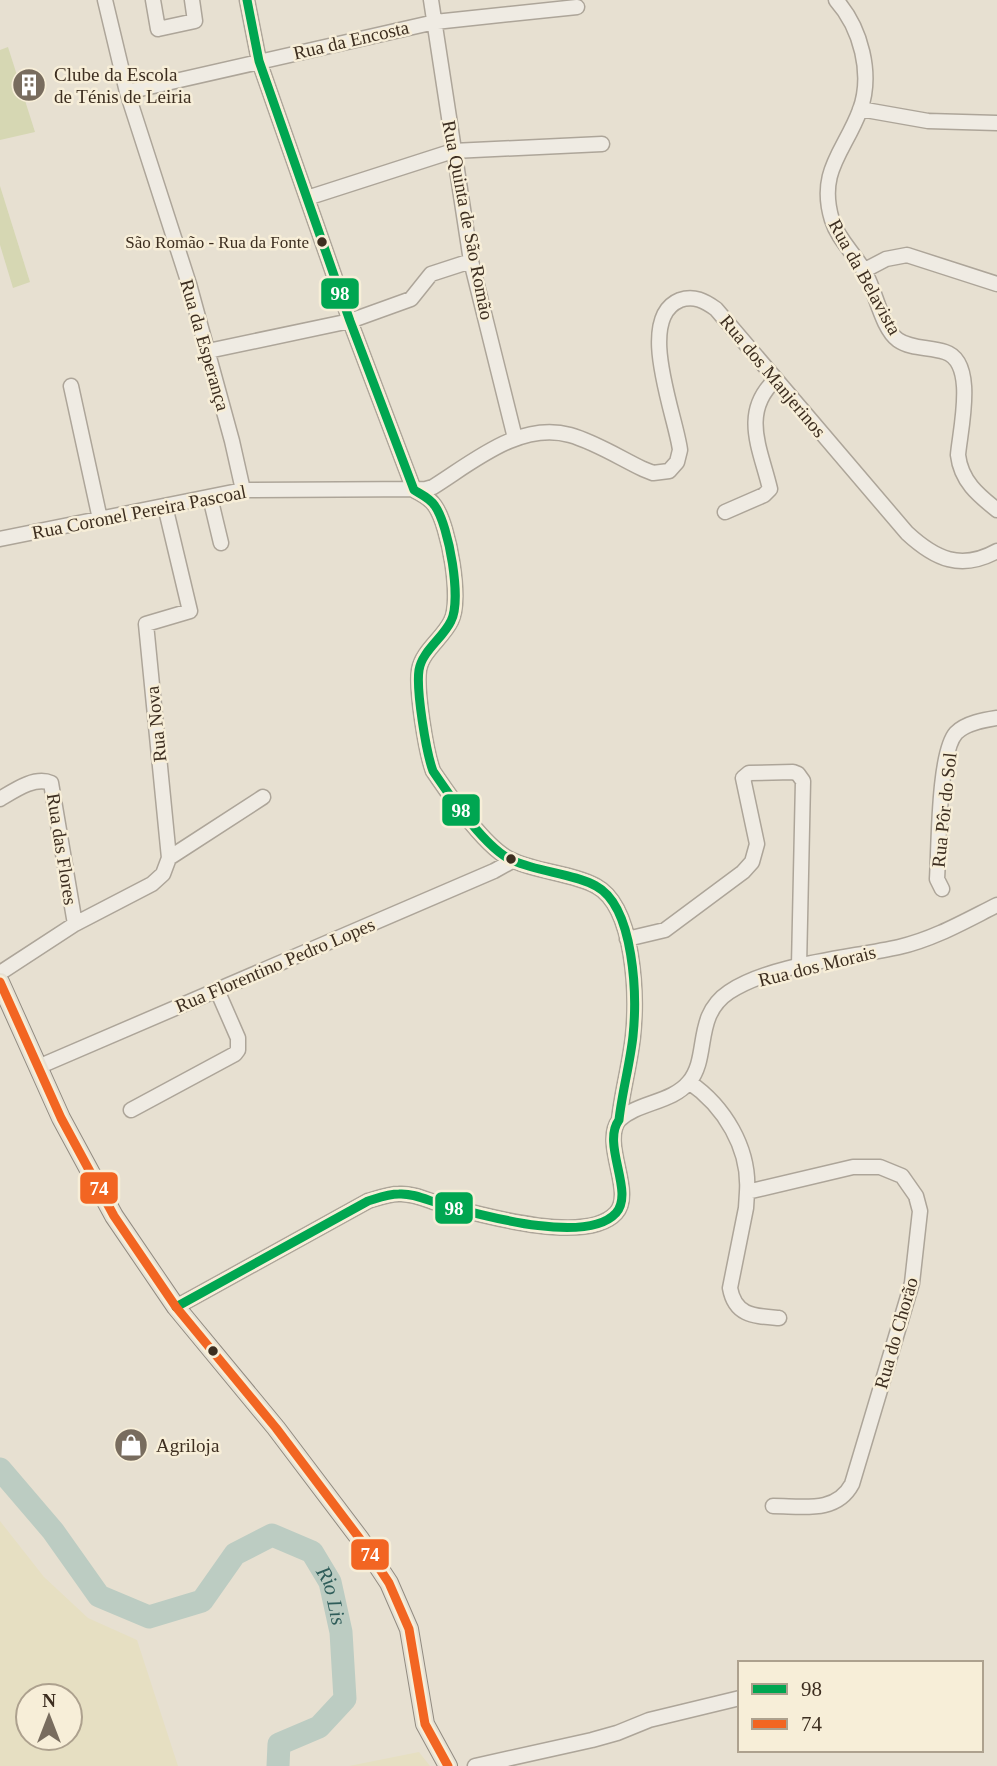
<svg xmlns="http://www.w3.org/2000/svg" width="997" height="1766" font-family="Georgia,serif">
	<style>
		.farmland { fill: #e6dfc2; fill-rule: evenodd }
		.green { fill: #d6d7b3 }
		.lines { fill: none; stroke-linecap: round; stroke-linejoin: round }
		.river { stroke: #bcccc2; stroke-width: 23 }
		.minor-casing { stroke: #ada599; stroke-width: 17 }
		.major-casing { stroke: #928b80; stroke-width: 20 }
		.minor { stroke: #efebe3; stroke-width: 14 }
		.major { stroke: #e6e1d4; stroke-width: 18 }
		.bus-1-casing { stroke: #f7eed8; stroke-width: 14 }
		.bus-2-casing { stroke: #f7eed8; stroke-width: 14 }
		.bus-1 { stroke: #00a651; stroke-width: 9 }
		.bus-2 { stroke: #f26522; stroke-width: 9 }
		.bus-dot { fill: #3d2e20; stroke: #f7eed8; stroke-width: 2.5 }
		.labels { text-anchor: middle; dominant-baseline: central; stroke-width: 5; stroke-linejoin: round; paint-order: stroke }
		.bus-label { font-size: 17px; fill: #3d2e20; stroke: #f7eed8; text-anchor: end }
		.street-label { font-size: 19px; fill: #3d2e20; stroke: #f7eed8 }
		.poi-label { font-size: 19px; fill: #3d2e20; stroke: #f7eed8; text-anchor: start }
		.water-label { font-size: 21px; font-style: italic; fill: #2f5d5a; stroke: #f7eed8 }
		.line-badge { stroke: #f7eed8; stroke-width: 2.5 }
		.badge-label { font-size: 19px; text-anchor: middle; font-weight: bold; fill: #fff }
	</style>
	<rect width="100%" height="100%" fill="#e7e0d1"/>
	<!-- farmland -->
	<path class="farmland" d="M0 1521 44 1577 88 1618 137 1640 178 1766H0ZM28 1696H70V1738H28Z
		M419 1752 430 1766H347H349Z"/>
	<!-- green -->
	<path class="green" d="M8 47 35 132 0 140V50Z
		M0 186 30 282 13 288 0 245Z"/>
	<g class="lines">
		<!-- river -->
		<path class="river" id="s1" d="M0 1469 53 1531 99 1596 149 1617 202 1601 235 1554 272 1535 312 1552 330 1582 341 1632 345 1699 319 1727 279 1744 278 1766"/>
		<!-- minor casing -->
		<g class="minor-casing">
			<path id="minor" d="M105 0 127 92 189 284 232 441 243 490
				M153 0 158 29 195 21 192 0
				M431 0 471 261 515 438
				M836 0C861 28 873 74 860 110 845 151 817 171 832 220 838 239 853 252 863 269 875 287 881 328 898 340 911 349 930 347 945 352 977 362 960 430 958 455 961 481 978 495 997 510
				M127 92 435 22 577 7
				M860 109 928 121 997 123
				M307 198 453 151 602 144
				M865 270 886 259 907 255 997 284
				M208 351 350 321 411 299 431 274 471 261
				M71 386 100 519
				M210 497 221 543
				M725 512 764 495 770 489C761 450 740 413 775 380
				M0 539 243 490 426 489 433 487C473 462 520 421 570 435 595 442 620 458 643 469L653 473 669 471 677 462 680 450C676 416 635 318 680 300 694 295 705 301 716 309L907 533C935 559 961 571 997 551
				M0 799C15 790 35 776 51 783L75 924 0 973
				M169 858 263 797
				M942 889 937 879C939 849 938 753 956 733 966 723 984 720 997 718
				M75 924 152 884 163 874 169 858 146 624 190 611 165 506
				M627 939 665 930 743 872 752 862 757 844 743 778 749 773 793 772 798 774 803 781 799 966
				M38 1067 494 871 512 861
				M689 1082C724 1106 750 1148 747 1192L853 1167H880L902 1176 916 1196 920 1211 912 1283 852 1484C836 1514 802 1506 773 1506
				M131 1110 235 1054 238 1050V1038L217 990
				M619 1120C638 1102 672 1103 689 1082 710 1057 693 1016 729 992 771 964 849 958 899 947 934 939 965 921 997 905
				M747 1192 746 1208 730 1288C735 1316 754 1316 779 1318
				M176 1307 368 1201C378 1198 388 1194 399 1194 413 1193 427 1200 440 1204 478 1214 586 1246 616 1213 635 1192 601 1144 619 1120 622 1092 630 1064 633 1036 637 997 635 907 596 886 575 874 539 872 514 861 487 851 450 796 433 771 426 752 416 690 419 670 422 651 443 638 451 621 462 600 449 526 435 506 430 498 422 495 414 490L350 321 259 61 247 0
				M475 1766 592 1740 617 1733 649 1720 740 1698"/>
		</g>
		<!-- major casing -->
		<g class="major-casing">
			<path id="major" d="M0 982 61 1118 114 1216 176 1307 276 1428 360 1539 389 1583 409 1629 425 1724 448 1766"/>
		</g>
		<!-- minor -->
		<use href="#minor" class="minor"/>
		<!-- major -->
		<use href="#major" class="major"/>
		<!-- bus-1 casing -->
		<g class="bus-1-casing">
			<path id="bus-1" d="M176 1307 368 1201C378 1198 388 1194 399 1194 413 1193 427 1200 440 1204 478 1214 586 1246 616 1213 635 1192 601 1144 619 1120 622 1092 630 1064 633 1036 637 997 635 907 596 886 575 874 539 872 514 861 487 851 450 796 433 771 426 752 416 690 419 670 422 651 443 638 451 621 462 600 449 526 435 506 430 498 422 495 414 490L350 321 259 61 247 0"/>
		</g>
		<!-- bus-2 casing -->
		<g class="bus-2-casing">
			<path id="bus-2" d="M0 982 61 1118 114 1216 176 1307 276 1428 360 1539 389 1583 409 1629 425 1724 448 1766"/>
		</g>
		<!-- bus-1 -->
		<use href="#bus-1" class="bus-1"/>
		<!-- bus-2 -->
		<use href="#bus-2" class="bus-2"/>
	</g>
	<!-- icons -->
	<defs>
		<g id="building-disc" transform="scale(1.75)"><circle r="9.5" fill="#786c5e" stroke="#f7eed8"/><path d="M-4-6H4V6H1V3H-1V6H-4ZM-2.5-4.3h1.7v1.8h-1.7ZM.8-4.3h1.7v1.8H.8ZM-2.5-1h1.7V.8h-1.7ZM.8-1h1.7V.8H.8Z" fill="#fff"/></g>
		<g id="shop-disc" transform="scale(1.75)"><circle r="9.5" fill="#786c5e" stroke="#f7eed8"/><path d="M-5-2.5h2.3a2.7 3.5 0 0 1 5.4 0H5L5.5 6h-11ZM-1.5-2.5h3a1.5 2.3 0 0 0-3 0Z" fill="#fff"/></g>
	</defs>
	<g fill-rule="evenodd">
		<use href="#building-disc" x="29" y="85"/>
		<use href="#shop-disc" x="131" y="1445"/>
	</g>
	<!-- markers -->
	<g class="bus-dot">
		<circle cx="322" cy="242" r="6"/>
		<circle cx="511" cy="859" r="6"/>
		<circle cx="213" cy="1351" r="6"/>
	</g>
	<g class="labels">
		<!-- bus labels -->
		<g class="bus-label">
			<text x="309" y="242">São Romão - Rua da Fonte</text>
		</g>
		<!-- street labels -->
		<g class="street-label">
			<text transform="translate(351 40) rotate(-13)">Rua da Encosta</text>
			<text transform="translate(468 220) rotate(79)">Rua Quinta de São Romão</text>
			<text transform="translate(865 277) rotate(61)">Rua da Belavista</text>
			<text transform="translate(205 345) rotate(74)">Rua da Esperança</text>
			<text transform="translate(773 376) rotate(50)">Rua dos Manjerinos</text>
			<text transform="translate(139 512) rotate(-11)">Rua Coronel Pereira Pascoal</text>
			<text transform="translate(156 724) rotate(-96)">Rua Nova</text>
			<text transform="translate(944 810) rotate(-84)">Rua Pôr do Sol</text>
			<text transform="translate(62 849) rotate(81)">Rua das Flores</text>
			<text transform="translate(275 965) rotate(-23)">Rua Florentino Pedro Lopes</text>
			<text transform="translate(817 966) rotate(-14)">Rua dos Morais</text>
			<text transform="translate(896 1333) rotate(-74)">Rua do Chorão</text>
		</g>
		<!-- poi labels -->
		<g class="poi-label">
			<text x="54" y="74">Clube da Escola<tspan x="54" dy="22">de Ténis de Leiria</tspan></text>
			<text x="156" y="1445">Agriloja</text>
		</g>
		<!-- water labels -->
		<g class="water-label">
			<text stroke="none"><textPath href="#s1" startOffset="462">Rio Lis</textPath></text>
		</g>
	</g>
	<g class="line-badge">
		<rect x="320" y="277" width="40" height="33" rx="7" fill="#00a651"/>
		<rect x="441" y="793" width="40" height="34" rx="7" fill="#00a651"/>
		<rect x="79" y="1171" width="40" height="34" rx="7" fill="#f26522"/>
		<rect x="434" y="1191" width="40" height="34" rx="7" fill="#00a651"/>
		<rect x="350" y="1538" width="40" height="33" rx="7" fill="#f26522"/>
	</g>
	<g class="badge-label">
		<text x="340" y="300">98</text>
		<text x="461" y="817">98</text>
		<text x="99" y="1195">74</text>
		<text x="454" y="1215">98</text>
		<text x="370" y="1561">74</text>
	</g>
	<!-- legend -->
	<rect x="738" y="1661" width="245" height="91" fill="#f7eed8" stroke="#ada18e" stroke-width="2"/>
	<rect x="752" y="1684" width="35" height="10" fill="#00a651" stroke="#ada18e" stroke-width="2"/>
	<text x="801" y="1696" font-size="21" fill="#3d2e20">98</text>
	<rect x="752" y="1719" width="35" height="10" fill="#f26522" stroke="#ada18e" stroke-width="2"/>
	<text x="801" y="1731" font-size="21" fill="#3d2e20">74</text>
	<!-- north arrow -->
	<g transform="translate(49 1717)"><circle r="33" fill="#f7eed8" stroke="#ada18e" stroke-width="2"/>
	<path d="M0-5L12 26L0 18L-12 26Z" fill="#786c5e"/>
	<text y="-10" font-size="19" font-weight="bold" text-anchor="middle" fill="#3d2e20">N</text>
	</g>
</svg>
